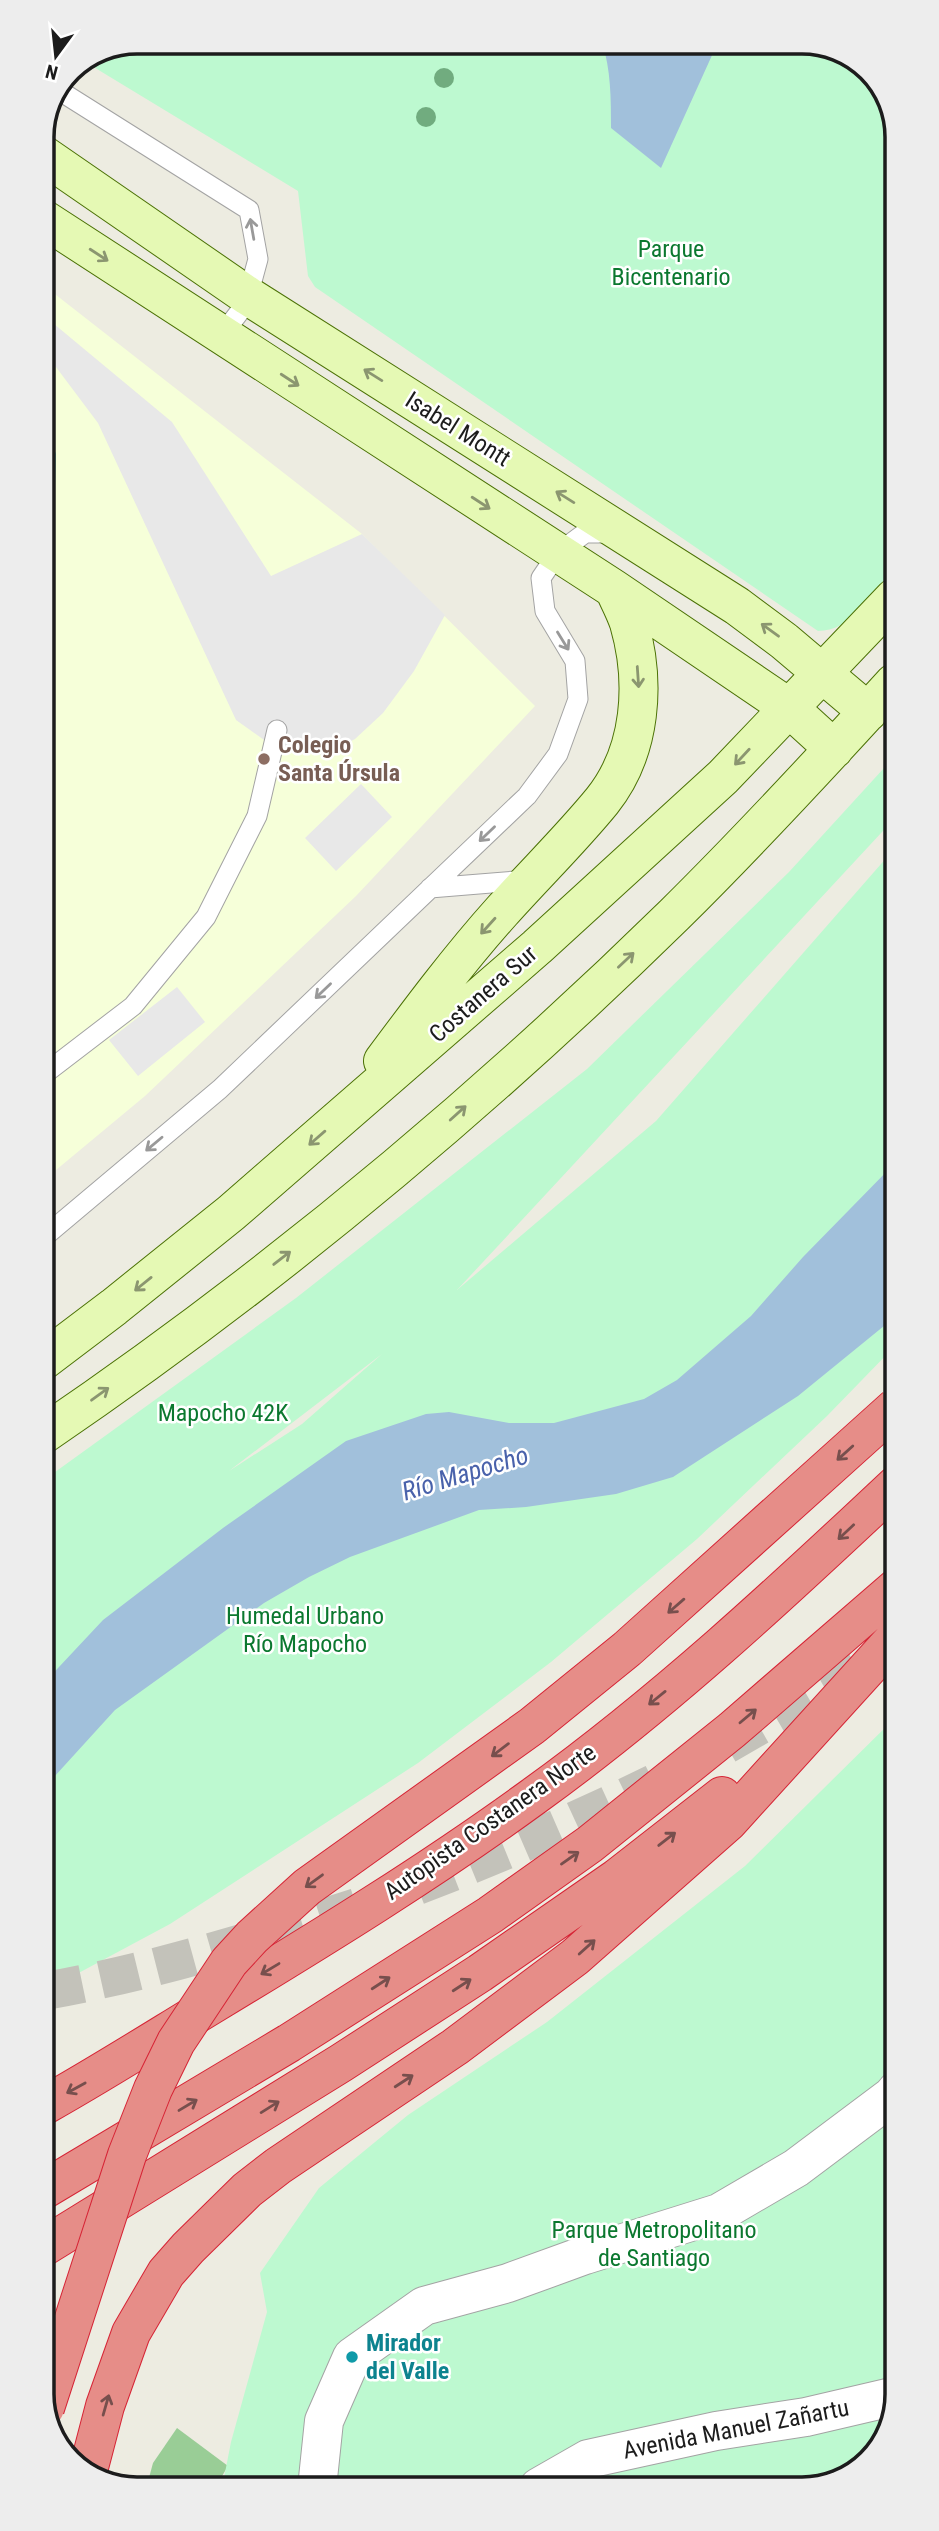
<svg xmlns="http://www.w3.org/2000/svg" width="939" height="2531" font-family="'Roboto Condensed',sans-serif">
	<style>
		.education { fill: #f6ffd9 }
		.forest { fill: #99cd96 }
		.park { fill: #bdf9d0; fill-rule: evenodd }
		.pitch { fill: #7eddd0 }
		.parking { fill: #e8e8e8 }
		.water { fill: #a1c0db }
		.lines { fill: none; stroke-linecap: round; stroke-linejoin: round }
		.highway-tunnel { stroke: #c3c2ba; stroke-width: 38; stroke-dasharray: 38 19; stroke-linecap: butt }
		.lane-casing { stroke: #a3a3a3; stroke-width: 21 }
		.street-casing { stroke: #a3a3a3; stroke-width: 40 }
		.secondary-casing { stroke: #4b7105; stroke-width: 40 }
		.highway-casing { stroke: #d62435; stroke-width: 40 }
		.lane { stroke: #fff; stroke-width: 19 }
		.street { stroke: #fff; stroke-width: 38 }
		.secondary { stroke: #e5f9b4; stroke-width: 38 }
		.highway { stroke: #e68d88; stroke-width: 38 }
		.highway-bridge-casing { stroke: #d62435; stroke-width: 40; stroke-linecap: butt }
		.highway-bridge { stroke: #e68d88; stroke-width: 38 }
		.tree { fill: #71ac7f }
		.oneway { stroke: #999 }
		.oneway2 { stroke: #8b9670 }
		.oneway3 { stroke: #774f4d }
		.education-dot { fill: #8d6e63; stroke: #fff; stroke-width: 2.5 }
		.culture-dot { fill: #0f9aa8; stroke: #fff; stroke-width: 2.5 }
		.labels { text-anchor: middle; dominant-baseline: central; stroke-width: 5; stroke-linejoin: round; paint-order: stroke }
		.park-label { font-size: 24px; fill: #0b782f; stroke: #fff }
		.street-label { font-size: 24px; fill: #1c1c1c; stroke: #fff }
		.education-label { font-size: 24px; font-weight: bold; fill: #785e54; stroke: #fff; text-anchor: start }
		.culture-label { font-size: 24px; font-weight: bold; fill: #0d838f; stroke: #fff; text-anchor: start }
		.water-label { font-size: 26px; font-style: italic; fill: #4962ab; stroke: #fff }
		.rim { fill: none; stroke: #1c1c1c; stroke-width: 3.5 }
	</style>
	<rect width="100%" height="100%" fill="#edece1"/>
	<!-- education -->
	<path class="education" d="M42 284 362 534 535 706 356 896 145 1096 44 1180Z"/>
	<!-- forest -->
	<path class="forest" d="M177 2428 228 2466 215 2488 146 2489 153 2463Z"/>
	<!-- park -->
	<path class="park" d="M137 42H808L864 65 894 112V575C873 597 850 631 818 631L315 287 308 276 298 191 87 63Z
		M895 756V818L457 1290 656 1121 895 848V1346L827 1416 697 1539 551 1662 418 1763 170 1924 45 1991 44 1480 296 1298 587 1069 789 872ZM382 1354 302 1424 229 1471Z
		M896 1717 897 2394 877 2452 827 2486 222 2488 231 2442 267 2312 260 2273 319 2188 408 2115 547 2022 745 1866Z"/>
	<!-- pitch -->
	<path class="pitch" d="M43 419 56 454 43 861Z"/>
	<!-- parking -->
	<path class="parking" d="M42 314 172 422 271 576 362 534 445 615 414 671 383 713 355 739 324 755 278 750 236 720 98 423 56 367 42 355Z
		M361 784 392 817 336 871 305 838Z
		M177 987 205 1022 138 1076 109 1040Z"/>
	<!-- water -->
	<path class="water" d="M602 42H718L661 168 611 128C611 99 611 70 602 42Z
		M895 1163V1317L798 1396 673 1477 616 1494 526 1507 479 1510 350 1557 309 1577 264 1603 115 1710 44 1788V1683L103 1620 223 1528 346 1441 426 1414 449 1412 509 1423H554L644 1399 677 1380 751 1316 803 1257Z"/>
	<g class="lines">
		<!-- highway-tunnel -->
		<path class="highway-tunnel" d="M726 1745 865 1665
			M417 1886C498 1855 577 1821 654 1783
			M45 1991C151 1972 255 1940 357 1907"/>
		<!-- lane casing -->
		<g class="lane-casing">
			<path id="lane" d="M60 91 249 210 258 259 248 296 241 310 231 323 218 334
				M430 888 528 880
				M43 1075 133 1006 206 917 257 816 277 730
				M44 1237 220 1089 527 796 558 754 578 699 575 661 545 611 541 578 558 553 585 533H611"/>
		</g>
		<!-- street casing -->
		<g class="street-casing">
			<path id="street" d="M539 2487 588 2459 716 2431 806 2417 896 2396
				M317 2488 324 2421 352 2357 424 2306 508 2283 585 2255 719 2213 796 2168 892 2096 897 2090"/>
		</g>
		<!-- secondary casing -->
		<g class="secondary-casing">
			<path id="secondary" d="M42 154 248 296 737 606 784 641 868 712
				M42 218 614 589 788 707 834 749
				M383 1061C421 1010 459 959 502 911 535 874 571 839 602 801 642 751 646 682 629 623 625 611 619 600 614 589
				M44 1360 114 1307 231 1213 537 947 723 777 894 598
				M44 1434C269 1281 480 1105 674 915 750 840 822 762 894 683"/>
		</g>
		<!-- highway casing -->
		<g class="highway-casing">
			<path id="highway" d="M45 2105C102 2073 157 2038 213 2004 322 1938 431 1871 534 1796 663 1703 780 1594 896 1485
				M45 2189 289 2043 490 1915 590 1844 732 1730 896 1588
				M45 2246 341 2063 480 1973 617 1878 722 1796
				M88 2471 105 2406 131 2333 166 2273 188 2248 247 2190 278 2166 455 2047 575 1957 728 1822 896 1637"/>
		</g>
		<!-- lane -->
		<use href="#lane" class="lane"/>
		<!-- street -->
		<use href="#street" class="street"/>
		<!-- secondary -->
		<use href="#secondary" class="secondary"/>
		<!-- highway -->
		<use href="#highway" class="highway"/>
		<!-- highway-bridge casing -->
		<g class="highway-bridge-casing">
			<path id="highway-bridge" d="M45 2408 127 2155 153 2089 176 2042 229 1962 252 1937 307 1887 532 1726 627 1649 896 1407"/>
		</g>
		<!-- highway-bridge -->
		<use href="#highway-bridge" class="highway-bridge"/>
	</g>
	<!-- trees -->
	<g class="tree">
		<circle cx="444" cy="78" r="10"/>
		<circle cx="426" cy="117" r="10"/>
	</g>
	<!-- one-way arrows -->
	<defs><path id="oneway-shaft" d="M-6 0H5M1.5-3L5.5 0L1.5 3" fill="none" stroke-width="1.6" stroke-linecap="round" stroke-linejoin="round" transform="scale(1.75)"/></defs>
	<g class="oneway">
		<use href="#oneway-shaft" transform="translate(252 229) rotate(-100)"/>
		<use href="#oneway-shaft" transform="translate(563 641) rotate(58)"/>
		<use href="#oneway-shaft" transform="translate(487 834) rotate(136)"/>
		<use href="#oneway-shaft" transform="translate(323 991) rotate(136)"/>
		<use href="#oneway-shaft" transform="translate(154 1144) rotate(140)"/>
	</g>
	<g class="oneway2">
		<use href="#oneway-shaft" transform="translate(99 255) rotate(33)"/>
		<use href="#oneway-shaft" transform="translate(373 375) rotate(-148)"/>
		<use href="#oneway-shaft" transform="translate(290 380) rotate(33)"/>
		<use href="#oneway-shaft" transform="translate(565 497) rotate(-148)"/>
		<use href="#oneway-shaft" transform="translate(481 503) rotate(33)"/>
		<use href="#oneway-shaft" transform="translate(770 630) rotate(-144)"/>
		<use href="#oneway-shaft" transform="translate(638 677) rotate(86)"/>
		<use href="#oneway-shaft" transform="translate(742 757) rotate(133)"/>
		<use href="#oneway-shaft" transform="translate(488 926) rotate(132)"/>
		<use href="#oneway-shaft" transform="translate(626 960) rotate(-43)"/>
		<use href="#oneway-shaft" transform="translate(458 1113) rotate(-42)"/>
		<use href="#oneway-shaft" transform="translate(317 1138) rotate(139)"/>
		<use href="#oneway-shaft" transform="translate(282 1258) rotate(-38)"/>
		<use href="#oneway-shaft" transform="translate(143 1284) rotate(141)"/>
		<use href="#oneway-shaft" transform="translate(100 1394) rotate(-36)"/>
	</g>
	<g class="oneway3">
		<use href="#oneway-shaft" transform="translate(845 1453) rotate(138)"/>
		<use href="#oneway-shaft" transform="translate(846 1532) rotate(137)"/>
		<use href="#oneway-shaft" transform="translate(676 1606) rotate(139)"/>
		<use href="#oneway-shaft" transform="translate(657 1698) rotate(141)"/>
		<use href="#oneway-shaft" transform="translate(748 1716) rotate(-40)"/>
		<use href="#oneway-shaft" transform="translate(500 1750) rotate(143)"/>
		<use href="#oneway-shaft" transform="translate(667 1839) rotate(-38)"/>
		<use href="#oneway-shaft" transform="translate(570 1858) rotate(-35)"/>
		<use href="#oneway-shaft" transform="translate(314 1881) rotate(144)"/>
		<use href="#oneway-shaft" transform="translate(587 1947) rotate(-42)"/>
		<use href="#oneway-shaft" transform="translate(270 1969) rotate(149)"/>
		<use href="#oneway-shaft" transform="translate(381 1983) rotate(-33)"/>
		<use href="#oneway-shaft" transform="translate(462 1985) rotate(-33)"/>
		<use href="#oneway-shaft" transform="translate(404 2081) rotate(-33)"/>
		<use href="#oneway-shaft" transform="translate(76 2088) rotate(151)"/>
		<use href="#oneway-shaft" transform="translate(188 2105) rotate(-31)"/>
		<use href="#oneway-shaft" transform="translate(270 2107) rotate(-32)"/>
		<use href="#oneway-shaft" transform="translate(106 2405) rotate(-74)"/>
	</g>
	<!-- markers -->
	<circle class="education-dot" cx="264" cy="759" r="7"/>
	<circle class="culture-dot" cx="352" cy="2357" r="7"/>
	<g class="labels">
		<!-- park labels -->
		<g class="park-label">
			<text x="671" y="249">Parque<tspan x="671" dy="28">Bicentenario</tspan></text>
			<text x="223" y="1413">Mapocho 42K</text>
			<text x="305" y="1616">Humedal Urbano<tspan x="305" dy="28">Río Mapocho</tspan></text>
			<text x="654" y="2230">Parque Metropolitano<tspan x="654" dy="28">de Santiago</tspan></text>
		</g>
		<!-- street labels -->
		<g class="street-label">
			<text transform="translate(458 429) rotate(32)">Isabel Montt</text>
			<text transform="translate(483 994) rotate(-41)">Costanera Sur</text>
			<text transform="translate(490 1822) rotate(-35)">Autopista Costanera Norte</text>
			<text transform="translate(736 2429) rotate(-11)">Avenida Manuel Zañartu</text>
		</g>
		<!-- education labels -->
		<g class="education-label">
			<text x="278" y="745">Colegio<tspan x="278" dy="28">Santa Úrsula</tspan></text>
		</g>
		<!-- culture labels -->
		<g class="culture-label">
			<text x="366" y="2343">Mirador<tspan x="366" dy="28">del Valle</tspan></text>
		</g>
		<!-- water labels -->
		<g class="water-label">
			<text transform="translate(465 1473) rotate(-17)">Río Mapocho</text>
		</g>
	</g>
	<!-- crop -->
	<path d="M0 0H939V2531H0ZM137 54H802A83 83 0 0 1 885 137V2394A83 83 0 0 1 802 2477H137A83 83 0 0 1 54 2394V137A83 83 0 0 1 137 54Z" fill="#ededed" fill-rule="evenodd"/>
	<path class="rim" d="M137 54H802A83 83 0 0 1 885 137V2394A83 83 0 0 1 802 2477H137A83 83 0 0 1 54 2394V137A83 83 0 0 1 137 54Z"/>
	<!-- north arrow -->
	<g transform="translate(56 56) rotate(195)" stroke="#ffffff" stroke-width="5" paint-order="stroke">
	<path d="M0-5L12 26L0 18L-12 26Z" fill="#1c1c1c"/>
	<text y="-10" font-size="19" font-weight="bold" text-anchor="middle" fill="#1c1c1c">N</text>
	</g>
</svg>
